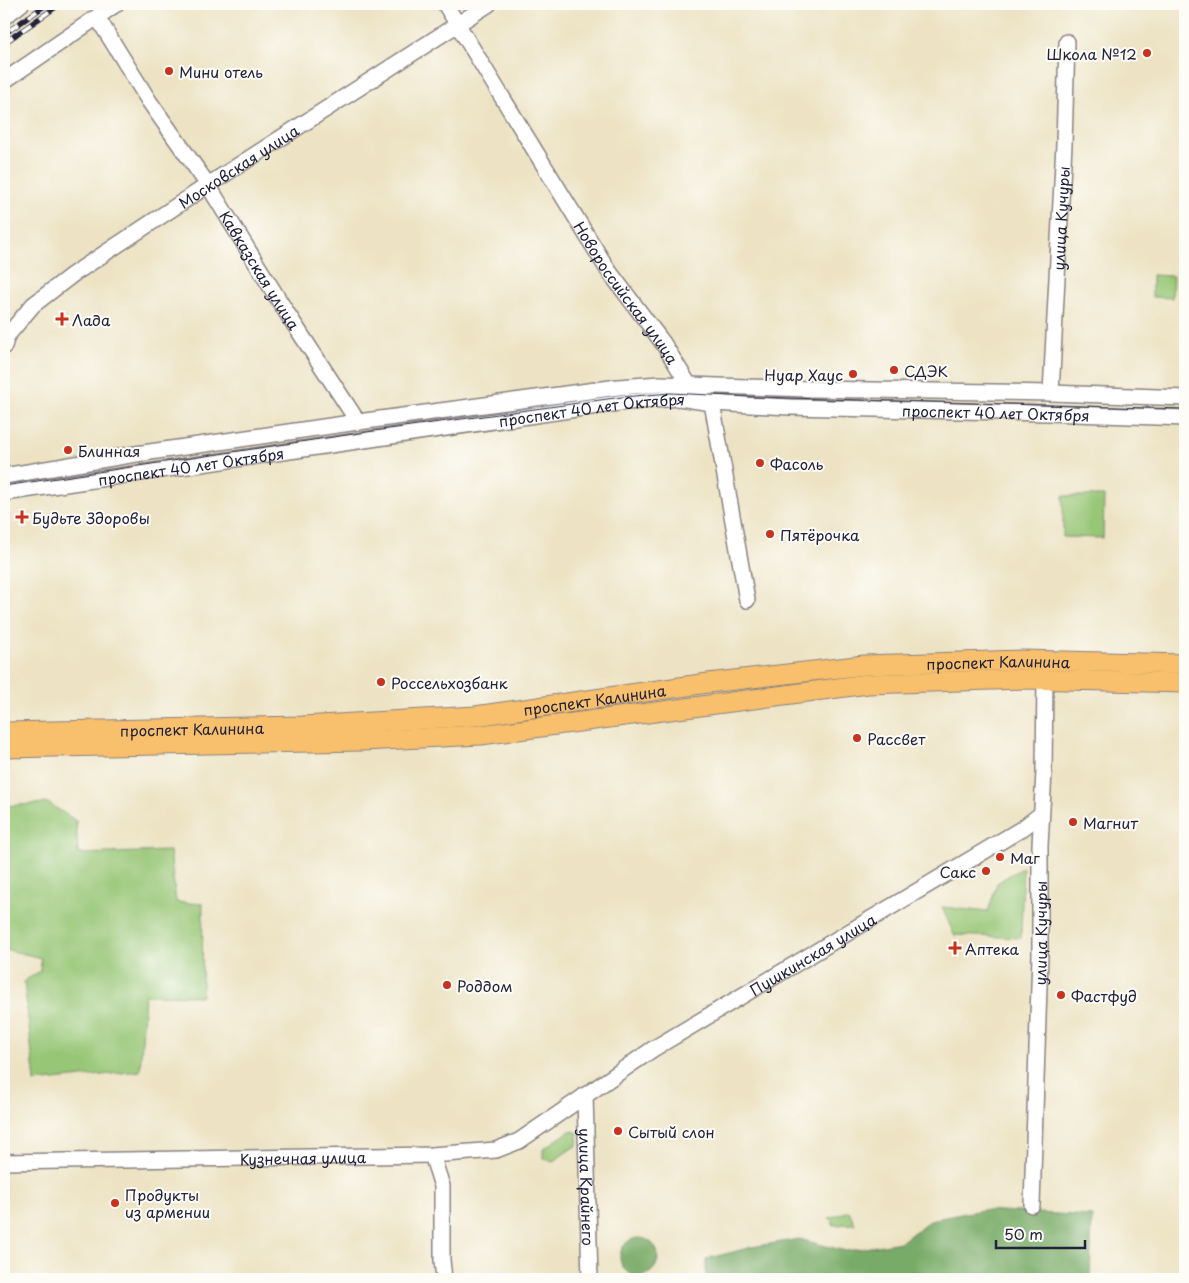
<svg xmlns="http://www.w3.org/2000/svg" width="1189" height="1283" font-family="'Playpen Sans',sans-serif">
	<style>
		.green { fill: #97c676; stroke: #5c7458 }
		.forest { fill: #79ab67; stroke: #4e6651 }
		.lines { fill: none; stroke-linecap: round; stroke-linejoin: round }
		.minor-casing { stroke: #888280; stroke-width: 18 }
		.major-casing { stroke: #888280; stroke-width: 21 }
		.minor { stroke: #fff; stroke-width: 15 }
		.major { stroke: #f8bf6c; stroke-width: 19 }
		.tram { stroke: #22223b; stroke-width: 1 }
		.rail-casing { stroke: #22223b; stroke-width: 5.5 }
		.rail { stroke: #fdfcf7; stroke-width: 4; stroke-dasharray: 11; stroke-linecap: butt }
		.poi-dot { fill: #c8321e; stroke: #fdfcf7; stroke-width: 2 }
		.labels { text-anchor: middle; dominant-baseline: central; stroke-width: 4; stroke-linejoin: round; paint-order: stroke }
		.poi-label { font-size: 15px; fill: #22223b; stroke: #fdfcf7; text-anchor: start }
		.street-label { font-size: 15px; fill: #22223b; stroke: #fdfcf7 }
	</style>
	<rect width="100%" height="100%" fill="#fdfcf7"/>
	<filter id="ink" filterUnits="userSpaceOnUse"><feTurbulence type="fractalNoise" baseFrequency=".02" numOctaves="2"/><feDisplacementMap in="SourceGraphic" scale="10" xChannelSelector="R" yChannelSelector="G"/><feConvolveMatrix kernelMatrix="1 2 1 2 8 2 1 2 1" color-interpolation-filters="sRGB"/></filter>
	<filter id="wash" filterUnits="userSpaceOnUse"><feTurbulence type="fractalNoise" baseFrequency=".0096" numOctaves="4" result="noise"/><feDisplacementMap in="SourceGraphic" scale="20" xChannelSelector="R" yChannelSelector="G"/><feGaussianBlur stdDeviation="1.12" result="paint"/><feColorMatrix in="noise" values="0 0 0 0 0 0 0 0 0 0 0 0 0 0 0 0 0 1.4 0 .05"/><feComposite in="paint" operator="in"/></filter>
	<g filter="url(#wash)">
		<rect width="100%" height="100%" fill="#ede3c4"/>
		<!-- green -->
		<path class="green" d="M1152 275 1173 276 1172 298 1152 297Z
			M1063 496H1104L1103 538 1063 537Z
			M48 803 76 821 78 854 170 851 176 902 203 904 202 996 145 995 140 1071 35 1082 24 981 40 971 41 958 4 949V806Z
			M1023 867 1021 938 954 935 942 907 988 912 997 883Z
			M570 1131H573L578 1133 577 1145 553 1161 547 1160 543 1157V1149Z
			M849 1211 855 1224 833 1225V1220L829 1218Z"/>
		<!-- forest -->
		<path class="forest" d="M982 1210 1092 1216 1090 1279H706V1259L752 1247 799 1239 846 1251 901 1242 930 1220Z
			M620 1257a19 19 0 1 1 38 0a19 19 0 1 1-38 0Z"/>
	</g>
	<g filter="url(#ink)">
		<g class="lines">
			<!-- minor casing -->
			<g class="minor-casing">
				<g id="minor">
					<path id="s1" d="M445 4 608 270 663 343 689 385 712 403 747 600"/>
					<path d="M4 17 21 4"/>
					<path id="s2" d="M97 17 149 101 208 185 285 310 358 422"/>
					<path d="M4 81 116 4"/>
					<path id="s3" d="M4 346 7 336 33 305 72 275 208 185 489 4"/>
					<path id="s4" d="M1051 393 1064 144 1067 42"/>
					<path d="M4 476 136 454 358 422 618 387 660 384 810 389 1051 393 1185 398"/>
					<path id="s5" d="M4 493 569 410 627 402 679 398 712 403 790 407 1047 413 1185 418"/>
					<path id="s6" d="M585 1095 590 1279"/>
					<path d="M432 1155 442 1186V1260L444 1279"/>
					<path id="s7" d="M4 1162 432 1155 496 1150 519 1141 653 1049 1023 828 1041 814"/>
					<path id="s8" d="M1032 1205 1040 955V845L1044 772 1045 679"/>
				</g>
			</g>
			<!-- major casing -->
			<g class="major-casing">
				<g id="major">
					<path id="s9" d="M4 732 303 726 475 716 708 683 865 665 1022 660 1185 664"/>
					<path d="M4 748 362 741 481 735 868 684 1026 679 1185 683"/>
				</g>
			</g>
			<!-- minor -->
			<use href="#minor" class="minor"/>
			<!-- major -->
			<use href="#major" class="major"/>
			<!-- tram -->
			<path class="tram" d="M4 486 367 432 622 397 671 393 750 397 1185 409"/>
			<!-- rail casing -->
			<g class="rail-casing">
				<path id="rail" d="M10 30 47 4
					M4 43 60 4"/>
			</g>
			<!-- rail -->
			<use href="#rail" class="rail"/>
		</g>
	</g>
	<!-- markers -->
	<g class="poi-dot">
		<circle cx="1147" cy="53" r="5"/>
		<circle cx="169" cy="71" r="5"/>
		<path d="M59.5 311.5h5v5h5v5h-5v5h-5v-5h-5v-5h5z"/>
		<circle cx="894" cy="370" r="5"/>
		<circle cx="853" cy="374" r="5"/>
		<circle cx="68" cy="450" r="5"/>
		<circle cx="760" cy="463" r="5"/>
		<path d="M19.5 509.5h5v5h5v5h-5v5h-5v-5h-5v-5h5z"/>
		<circle cx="770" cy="534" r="5"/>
		<circle cx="381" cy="682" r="5"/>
		<circle cx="857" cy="738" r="5"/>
		<circle cx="1073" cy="822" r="5"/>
		<circle cx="1000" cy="857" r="5"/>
		<circle cx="986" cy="871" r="5"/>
		<path d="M952.5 940.5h5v5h5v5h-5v5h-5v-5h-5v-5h5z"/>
		<circle cx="447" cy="985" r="5"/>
		<circle cx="1061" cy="995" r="5"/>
		<circle cx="618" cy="1131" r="5"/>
		<circle cx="115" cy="1203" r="5"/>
	</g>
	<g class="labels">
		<!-- poi labels -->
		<g class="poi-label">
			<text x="1137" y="53" text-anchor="end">Школа №12</text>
			<text x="179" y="71">Мини отель</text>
			<text x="72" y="319">Лада</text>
			<text x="904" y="370">СДЭК</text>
			<text x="843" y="374" text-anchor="end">Нуар Хаус</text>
			<text x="78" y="450">Блинная</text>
			<text x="770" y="463">Фасоль</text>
			<text x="32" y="517">Будьте Здоровы</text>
			<text x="780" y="534">Пятёрочка</text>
			<text x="391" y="682">Россельхозбанк</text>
			<text x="867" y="738">Рассвет</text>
			<text x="1083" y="822">Магнит</text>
			<text x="1010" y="857">Маг</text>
			<text x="976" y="871" text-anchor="end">Сакс</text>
			<text x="965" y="948">Аптека</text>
			<text x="457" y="985">Роддом</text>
			<text x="1071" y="995">Фастфуд</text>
			<text x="628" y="1131">Сытый слон</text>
			<text x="125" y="1194">Продукты<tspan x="125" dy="17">из армении</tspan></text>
		</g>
		<!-- street labels -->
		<g class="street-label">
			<text stroke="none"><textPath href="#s3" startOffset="299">Московская улица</textPath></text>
			<text stroke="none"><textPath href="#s4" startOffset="175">улица Кучуры</textPath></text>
			<text stroke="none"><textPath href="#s2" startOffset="301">Кавказская улица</textPath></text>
			<text stroke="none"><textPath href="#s1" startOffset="341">Новороссийская улица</textPath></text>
			<text stroke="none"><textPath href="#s5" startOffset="594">проспект 40 лет Октября</textPath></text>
			<text stroke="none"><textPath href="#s5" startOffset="999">проспект 40 лет Октября</textPath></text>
			<text stroke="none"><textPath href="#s5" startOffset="189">проспект 40 лет Октября</textPath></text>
			<text stroke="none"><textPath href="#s9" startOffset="998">проспект Калинина</textPath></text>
			<text stroke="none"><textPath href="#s9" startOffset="592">проспект Калинина</textPath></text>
			<text stroke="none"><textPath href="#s9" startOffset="188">проспект Калинина</textPath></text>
			<text stroke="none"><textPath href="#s8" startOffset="272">улица Кучуры</textPath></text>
			<text stroke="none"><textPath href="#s7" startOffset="865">Пушкинская улица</textPath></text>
			<text stroke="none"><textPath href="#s7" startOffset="299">Кузнечная улица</textPath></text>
			<text stroke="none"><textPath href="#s6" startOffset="92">улица Крайнего</textPath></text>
		</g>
	</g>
	<!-- margin -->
	<rect width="1189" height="1283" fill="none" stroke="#fdfcf7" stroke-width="20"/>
	<!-- scale -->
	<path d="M996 1240v8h89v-8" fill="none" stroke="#22223b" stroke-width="2.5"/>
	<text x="1004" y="1240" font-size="15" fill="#22223b" stroke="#fdfcf7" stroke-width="4" paint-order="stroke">50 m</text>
</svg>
